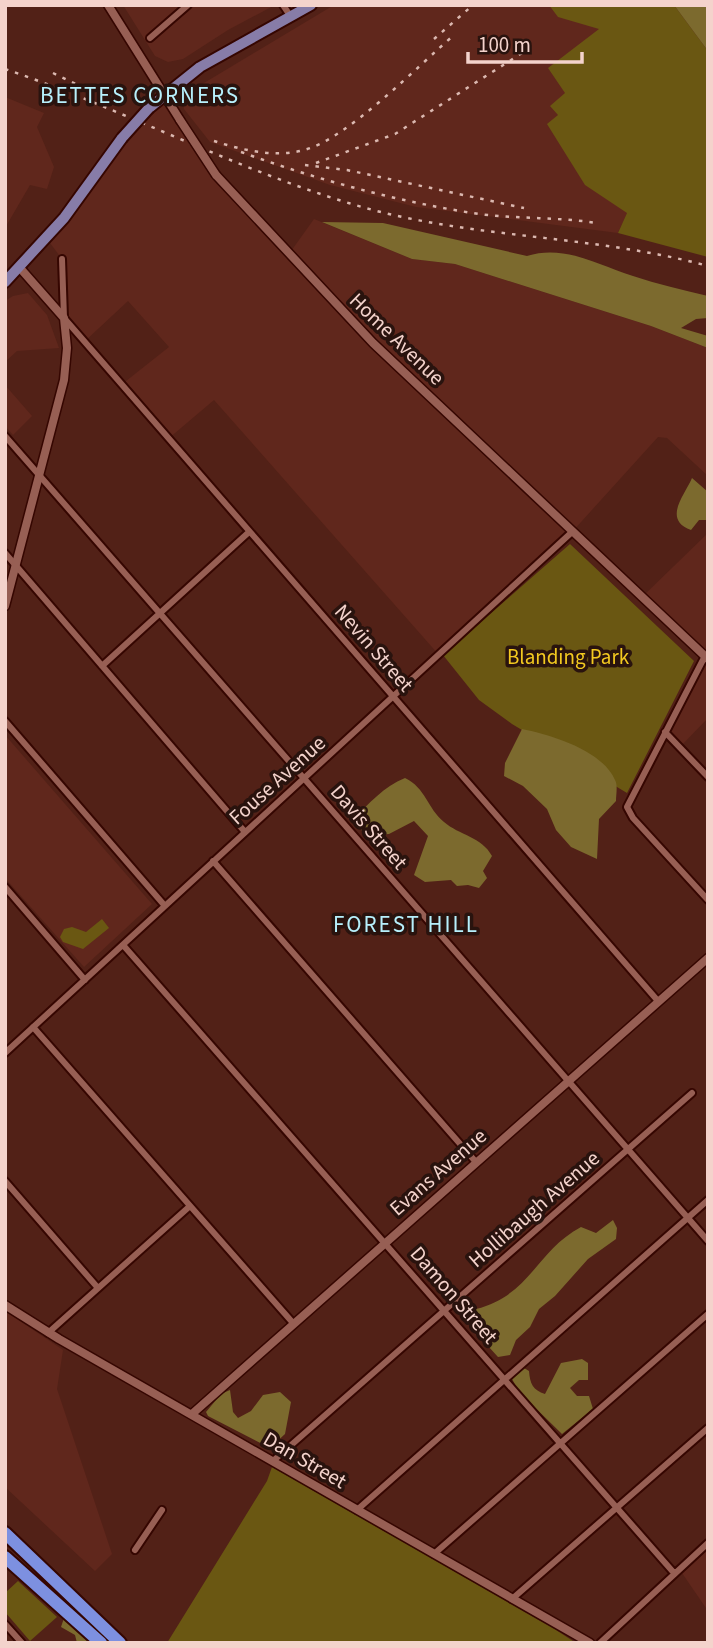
<svg xmlns="http://www.w3.org/2000/svg" width="713" height="1648" font-family="'Source Sans 3',sans-serif">
	<style>
		.built { fill: #60271c }
		.green { fill: #6a5712 }
		.forest { fill: #7c6a2e }
		.lines { fill: none; stroke-linecap: round; stroke-linejoin: round }
		.minor-casing { stroke: #350601; stroke-width: 10 }
		.tertiary-casing { stroke: #350601; stroke-width: 11 }
		.primary-casing { stroke: #350601; stroke-width: 14 }
		.motorway-casing { stroke: #350601; stroke-width: 16 }
		.minor { stroke: #975f54; stroke-width: 6 }
		.tertiary { stroke: #975f54; stroke-width: 8 }
		.primary { stroke: #877ca8; stroke-width: 10 }
		.motorway { stroke: #7d90e0; stroke-width: 12 }
		.rail { stroke: #dbb8b0; stroke-width: 2.5; stroke-dasharray: 3.5 7; stroke-linecap: butt }
		.tertiary-bridge-casing { stroke: #350601; stroke-width: 11; stroke-linecap: butt }
		.primary-bridge-casing { stroke: #350601; stroke-width: 14; stroke-linecap: butt }
		.tertiary-bridge { stroke: #975f54; stroke-width: 8 }
		.primary-bridge { stroke: #877ca8; stroke-width: 10 }
		.labels { text-anchor: middle; dominant-baseline: central; stroke-width: 7; stroke-linejoin: round; paint-order: stroke }
		.street-label { font-size: 21px; fill: #f4d3cc; stroke: #29130e }
		.park-label { font-size: 21px; fill: #f3c920; stroke: #29130e }
		.neighbourhood-label { font-size: 23px; letter-spacing: 2px; fill: #b7f0fc; stroke: #29130e }
	</style>
	<rect width="100%" height="100%" fill="#522117"/>
	<!-- built -->
	<path class="built" d="M123 5H275L228 30 183 59 168 62 155 56Z
		M334 5H674L644 177 618 233 416 207 330 185 210 142 184 109V95Z
		M163 96 203 156 289 254 314 219 412 259 455 264 651 326 708 348V476L667 438 658 437 572 532 439 655 214 400 168 439 121 385 169 347 128 301 84 342 64 318 62 259 47 239Z
		M5 97 44 113 37 127 54 167 47 189 30 185 5 228Z
		M28 293 47 315 59 348 17 351 5 362V301L13 296Z
		M5 385 32 416 13 435 5 426Z
		M708 533V718L680 747 665 732 705 656 640 599Z
		M5 735 152 904 84 967 5 878Z
		M5 1311 63 1350 57 1389 112 1554 95 1571 5 1487Z
		M708 1548V1611L682 1573Z"/>
	<!-- green -->
	<path class="green" d="M549 5H674L708 51V257L618 233 627 213 585 185 547 124 558 115 550 106 565 93 548 68 599 29 558 17Z
		M570 544 694 661 627 793 512 724 479 700 443 655Z
		M102 919 109 928 83 949 63 942 60 937 64 929 72 927 86 932Z
		M272 1467 556 1630 576 1643H167L267 1481Z
		M18 1581 57 1617 30 1641 5 1612V1593Z"/>
	<!-- forest -->
	<path class="forest" d="M674 5H708V51Z
		M322 222 383 223 527 256C564 244 598 265 633 276 657 284 683 290 708 296V318L696 319 681 328 708 336V348L651 326 455 264 412 259Z
		M692 478 708 492V520H699L691 530C662 519 685 495 692 478Z
		M522 729C551 735 602 750 615 780 618 785 616 795 616 801L599 819 597 859 571 847 556 830 547 809 523 786 504 776 505 763Z
		M405 778C426 788 427 808 444 822 459 835 482 837 492 856L483 871 487 878 479 888 468 885 457 886 451 880 425 882 414 875 428 836 414 821 389 834 366 836 353 819C369 804 384 786 405 778Z
		M613 1220 617 1228 616 1239 588 1259 555 1296 539 1309 530 1327 516 1340 510 1355 498 1357 478 1335 476 1309C531 1295 536 1251 581 1227L596 1233Z
		M582 1359 588 1363V1380H579L570 1388 577 1396H589L593 1409 562 1434 519 1392 511 1377 524 1368 529 1371C530 1384 533 1390 545 1394L561 1363Z
		M230 1390 233 1412 238 1418 251 1411 263 1395 280 1392 291 1402 285 1434 270 1448 208 1416 206 1412 221 1394Z
		M64 1618 75 1622 103 1643H77L75 1635 61 1627Z"/>
	<g class="lines">
		<!-- minor casing -->
		<g class="minor-casing">
			<path id="minor" d="M283 5 291 17
				M150 38 188 5
				M62 259 64 318 658 1001
				M5 436 708 1241
				M5 553 245 832
				M705 656 627 807 633 818 708 900
				M102 666 249 532
				M5 721 165 906
				M665 732 708 777
				M213 861 475 1161
				M5 887 85 980
				M123 945 674 1573
				M33 1027 293 1323
				M5 1053 572 532
				M5 1181 98 1288
				M48 1333 190 1206
				M273 1461 692 1093
				M357 1510 708 1200
				M135 1550 162 1510
				M434 1554 708 1314
				M512 1599 708 1428
				M5 1624 22 1643
				M600 1643 708 1543"/>
		</g>
		<!-- tertiary casing -->
		<g class="tertiary-casing">
			<path id="tertiary" d="M108 5 180 120
				M216 175 373 343 708 659
				M5 606 64 380 67 348 64 318 20 268
				M5 1305 59 1339 590 1643
				M192 1414 708 958"/>
		</g>
		<!-- primary casing -->
		<g class="primary-casing">
			<path id="primary" d="M149 108 200 67 311 5
				M5 282 64 218 122 138"/>
		</g>
		<!-- motorway casing -->
		<g class="motorway-casing">
			<path id="motorway" d="M5 1533 120 1643
				M5 1557 101 1643"/>
		</g>
		<!-- minor -->
		<use href="#minor" class="minor"/>
		<!-- tertiary -->
		<use href="#tertiary" class="tertiary"/>
		<!-- primary -->
		<use href="#primary" class="primary"/>
		<!-- motorway -->
		<use href="#motorway" class="motorway"/>
		<!-- rail -->
		<path class="rail" d="M434 39 473 5
			M5 69C126 110 240 172 362 207 475 239 595 235 708 266
			M53 73 86 89
			M214 141C242 150 274 158 304 150 347 139 418 66 454 35
			M241 152C318 180 399 202 479 214 518 219 558 217 597 223
			M316 163 395 134 522 53
			M305 165 347 170 524 208"/>
		<!-- tertiary-bridge casing -->
		<g class="tertiary-bridge-casing">
			<path id="tertiary-bridge" d="M180 120 216 175"/>
		</g>
		<!-- primary-bridge casing -->
		<g class="primary-bridge-casing">
			<path id="primary-bridge" d="M122 138 149 108"/>
		</g>
		<!-- tertiary-bridge -->
		<use href="#tertiary-bridge" class="tertiary-bridge"/>
		<!-- primary-bridge -->
		<use href="#primary-bridge" class="primary-bridge"/>
	</g>
	<g class="labels">
		<!-- street labels -->
		<g class="street-label">
			<text transform="translate(397 339) rotate(44)">Home Avenue</text>
			<text transform="translate(374 648) rotate(49)">Nevin Street</text>
			<text transform="translate(277 780) rotate(-42)">Fouse Avenue</text>
			<text transform="translate(369 827) rotate(49)">Davis Street</text>
			<text transform="translate(438 1172) rotate(-41)">Evans Avenue</text>
			<text transform="translate(534 1209) rotate(-41)">Hollibaugh Avenue</text>
			<text transform="translate(454 1295) rotate(49)">Damon Street</text>
			<text transform="translate(305 1460) rotate(30)">Dan Street</text>
		</g>
		<!-- park labels -->
		<g class="park-label">
			<text x="568" y="657">Blanding Park</text>
		</g>
		<!-- neighbourhood labels -->
		<g class="neighbourhood-label">
			<text x="140" y="95">BETTES CORNERS</text>
			<text x="406" y="924">FOREST HILL</text>
		</g>
	</g>
	<!-- border -->
	<rect width="713" height="1648" fill="none" stroke="#f4d3cc" stroke-width="14"/>
	<!-- scale -->
	<path d="M468 52v10h114v-10" fill="none" stroke="#f4d3cc" stroke-width="3.5"/>
	<text x="478" y="52" font-size="21" fill="#f4d3cc" stroke="#29130e" stroke-width="5" paint-order="stroke">100 m</text>
</svg>
